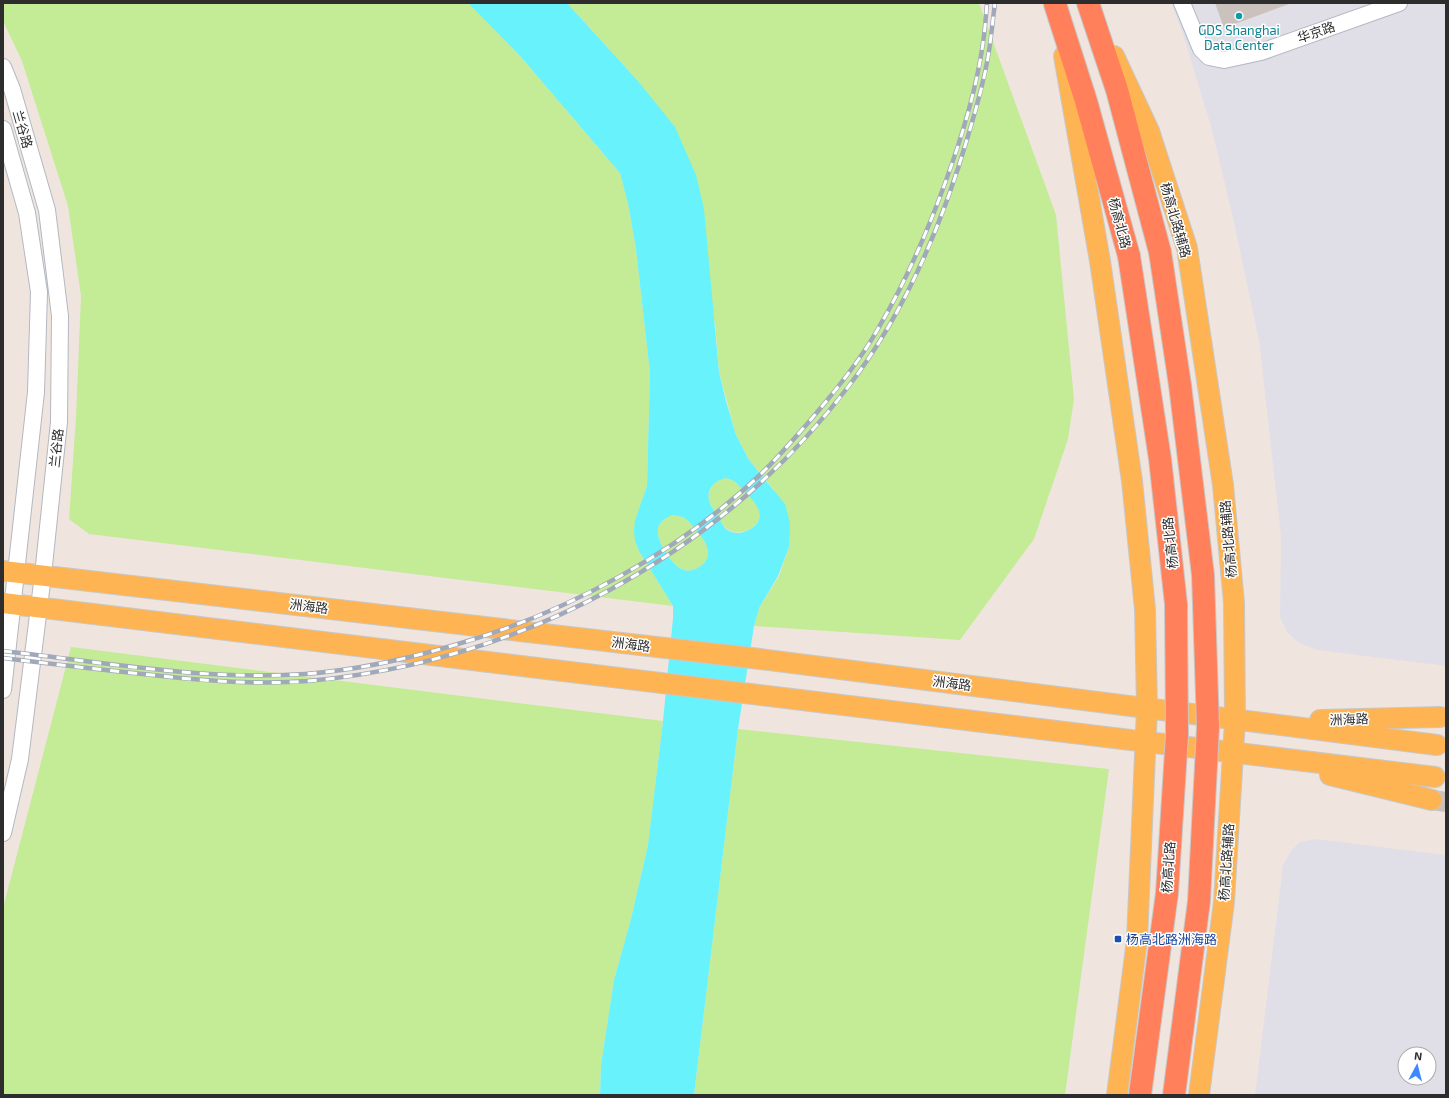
<svg xmlns="http://www.w3.org/2000/svg" width="1449" height="1098" font-family="'Exo 2','Noto Sans SC',sans-serif">
	<style>
		.industrial { fill: #e0dfe8; fill-rule: evenodd }
		.green { fill: #c4eb96 }
		.water { fill: #68f2fb; fill-rule: evenodd }
		.building { fill: #cbc2be }
		.lines { fill: none; stroke-linecap: round; stroke-linejoin: round }
		.major-tunnel { stroke: #c9c0bb; stroke-width: 20; stroke-dasharray: 20 10; stroke-linecap: butt }
		.minor-casing { stroke: #b2b8c2; stroke-width: 18 }
		.major-casing { stroke: #c8c8c8; stroke-width: 22 }
		.highway-casing { stroke: #c8c8c8; stroke-width: 24 }
		.minor { stroke: #fff; stroke-width: 16 }
		.major { stroke: #ffb454; stroke-width: 20 }
		.highway { stroke: #ff805a; stroke-width: 22 }
		.rail-casing { stroke: #a0a9b9; stroke-width: 4.5 }
		.rail { stroke: #fff; stroke-width: 3; stroke-dasharray: 9; stroke-linecap: butt }
		.highway-bridge-casing { stroke: #c8c8c8; stroke-width: 24; stroke-linecap: butt }
		.highway-bridge { stroke: #ff805a; stroke-width: 22 }
		.culture-dot { fill: #0f9aa8; stroke: #fff; stroke-width: 1.5 }
		.transit-dot { fill: #1a4fb4; stroke: #fff; stroke-width: 1.5 }
		.labels { text-anchor: middle; dominant-baseline: central; stroke-width: 3; stroke-linejoin: round; paint-order: stroke }
		.culture-label { font-size: 13px; fill: #0d838f; stroke: #fff }
		.street-label { font-size: 13px; fill: #2d2d2d; stroke: #fff }
		.transit-label { font-size: 13px; fill: #164399; stroke: #fff; text-anchor: start }
	</style>
	<rect width="100%" height="100%" fill="#f0e5de"/>
	<!-- industrial -->
	<path class="industrial" d="M1171 3H1446V666L1317 650 1299 643 1287 632 1280 617 1281 536 1259 341 1233 218 1212 130 1183 34Z
		M1317 839 1446 855V1095H1255L1283 865 1291 851 1300 842ZM1405 1054H1429V1078H1405Z"/>
	<!-- green -->
	<path class="green" d="M3 3H468L521 57 620 173 628 203 636 249 650 373 647 486 635 520V541L639 551 673 606 89 534 69 519 76 417 81 296 68 206 22 61 3 21Z
		M567 3H979L1056 215 1074 399 1068 439 1034 539 960 640 754 626 759 608 779 576 789 547 774 490 749 460 736 435 719 372 715 323 637 80Z
		M726 478C735 480 739 485 746 492 751 498 758 503 760 512 762 528 737 539 726 528 721 524 711 506 708 499 709 488 714 480 726 478Z
		M673 515C677 516 681 516 685 518 689 521 692 526 695 529 703 538 715 552 703 564 686 579 674 566 665 551 656 536 652 522 673 515Z
		M71 647 663 721 648 845 631 919 614 980 601 1065 600 1095H3V908Z
		M738 729 1109 769 1065 1095H694Z"/>
	<!-- water -->
	<path class="water" d="M468 3H567L637 80 675 127 696 175 704 209 719 372 726 401 736 435 749 460 785 504 790 523 789 547 778 576 759 608 754 626 738 729 694 1095H600L601 1065 614 980 631 919 648 845 663 721 673 618V606L639 551 635 541 634 531 635 520 647 486 650 373 636 249 628 203 620 173 521 57ZM726 478C735 480 739 485 745 492 760 506 769 522 744 532 738 534 731 533 726 529 723 526 720 520 718 516 715 511 710 506 709 500 706 489 715 480 726 478ZM673 515C677 516 681 516 685 518 689 521 692 526 695 529 703 538 715 552 703 564 686 579 674 566 665 551 656 536 652 522 673 515Z"/>
	<!-- building -->
	<path class="building" d="M1215 3H1289V4L1224 28Z"/>
	<g class="lines">
		<!-- major-tunnel -->
		<path class="major-tunnel" d="M1432 800 1446 802"/>
		<!-- minor casing -->
		<g class="minor-casing">
			<path id="minor" d="M1182 3 1201 49 1209 57 1224 60 1261 52 1399 3
				M3 67 12 89 47 210 60 316 59 422 43 575 20 759 3 833
				M3 129 27 213 39 292 36 392 3 690"/>
		</g>
		<!-- major casing -->
		<g class="major-casing">
			<path id="major" d="M1064 56 1100 261 1132 481 1145 609 1147 708 1137 940 1117 1095
				M1114 56 1149 131 1187 248 1223 485 1234 603 1235 720 1224 902 1199 1095
				M3 571 760 659 1437 745
				M3 603 1435 777
				M1320 720 1440 717
				M1330 775 1432 800"/>
		</g>
		<!-- highway casing -->
		<g class="highway-casing">
			<path id="highway" d="M1088 3 1117 90 1160 252
				M1055 4 1086 101 1129 256"/>
		</g>
		<!-- minor -->
		<use href="#minor" class="minor"/>
		<!-- major -->
		<use href="#major" class="major"/>
		<!-- highway -->
		<use href="#highway" class="highway"/>
		<!-- rail casing -->
		<g class="rail-casing">
			<path id="rail" d="M3 651C102 662 205 681 305 674 357 670 408 659 458 644 566 613 679 552 761 474 783 452 804 428 824 404 844 380 864 354 879 327 905 283 926 235 944 186 961 140 976 92 983 43 985 30 986 16 987 3
				M3 658C53 664 102 670 152 675 204 681 256 685 308 681 520 662 719 556 848 387 905 313 942 225 968 136 977 106 986 75 990 44 992 30 993 17 995 3"/>
		</g>
		<!-- rail -->
		<use href="#rail" class="rail"/>
		<!-- highway-bridge casing -->
		<g class="highway-bridge-casing">
			<path id="highway-bridge" d="M1160 252 1180 385 1203 575 1208 727 1199 901 1174 1095
				M1129 256 1160 459 1176 604 1177 735 1167 893 1140 1095"/>
		</g>
		<!-- highway-bridge -->
		<use href="#highway-bridge" class="highway-bridge"/>
	</g>
	<!-- markers -->
	<circle class="culture-dot" cx="1239" cy="16" r="4"/>
	<rect class="transit-dot" x="1114" y="935" width="8" height="8" rx="2"/>
	<g class="labels">
		<!-- culture labels -->
		<g class="culture-label">
			<text x="1239" y="30">GDS Shanghai<tspan x="1239" dy="15">Data Center</tspan></text>
		</g>
		<!-- street labels -->
		<g class="street-label">
			<text transform="translate(1316 32) rotate(-19)">华京路</text>
			<text transform="translate(23 129) rotate(74)">兰谷路</text>
			<text transform="translate(1176 220) rotate(74)">杨高北路辅路</text>
			<text transform="translate(1120 223) rotate(75)">杨高北路</text>
			<text transform="translate(56 448) rotate(-84)">兰谷路</text>
			<text transform="translate(1228 539) rotate(-95)">杨高北路辅路</text>
			<text transform="translate(1170 543) rotate(-96)">杨高北路</text>
			<text transform="translate(309 606) rotate(7)">洲海路</text>
			<text transform="translate(631 644) rotate(7)">洲海路</text>
			<text transform="translate(952 683) rotate(7)">洲海路</text>
			<text transform="translate(1349 719) rotate(-2)">洲海路</text>
			<text transform="translate(1226 862) rotate(-86)">杨高北路辅路</text>
			<text transform="translate(1168 867) rotate(-86)">杨高北路</text>
		</g>
		<!-- transit labels -->
		<g class="transit-label">
			<text x="1126" y="939">杨高北路洲海路</text>
		</g>
	</g>
	<!-- border -->
	<rect width="1449" height="1098" fill="none" stroke="#2d2d2d" stroke-width="8"/>
	<!-- north arrow -->
	<g transform="translate(1417 1066) rotate(7)"><circle r="19" fill="#ffffff" stroke="#ababab"/>
	<path d="M0-3L7 15L0 10L-7 15Z" fill="#3c88ff"/>
	<text y="-6" font-size="11" font-weight="bold" text-anchor="middle" fill="#2d2d2d">N</text>
	</g>
</svg>
